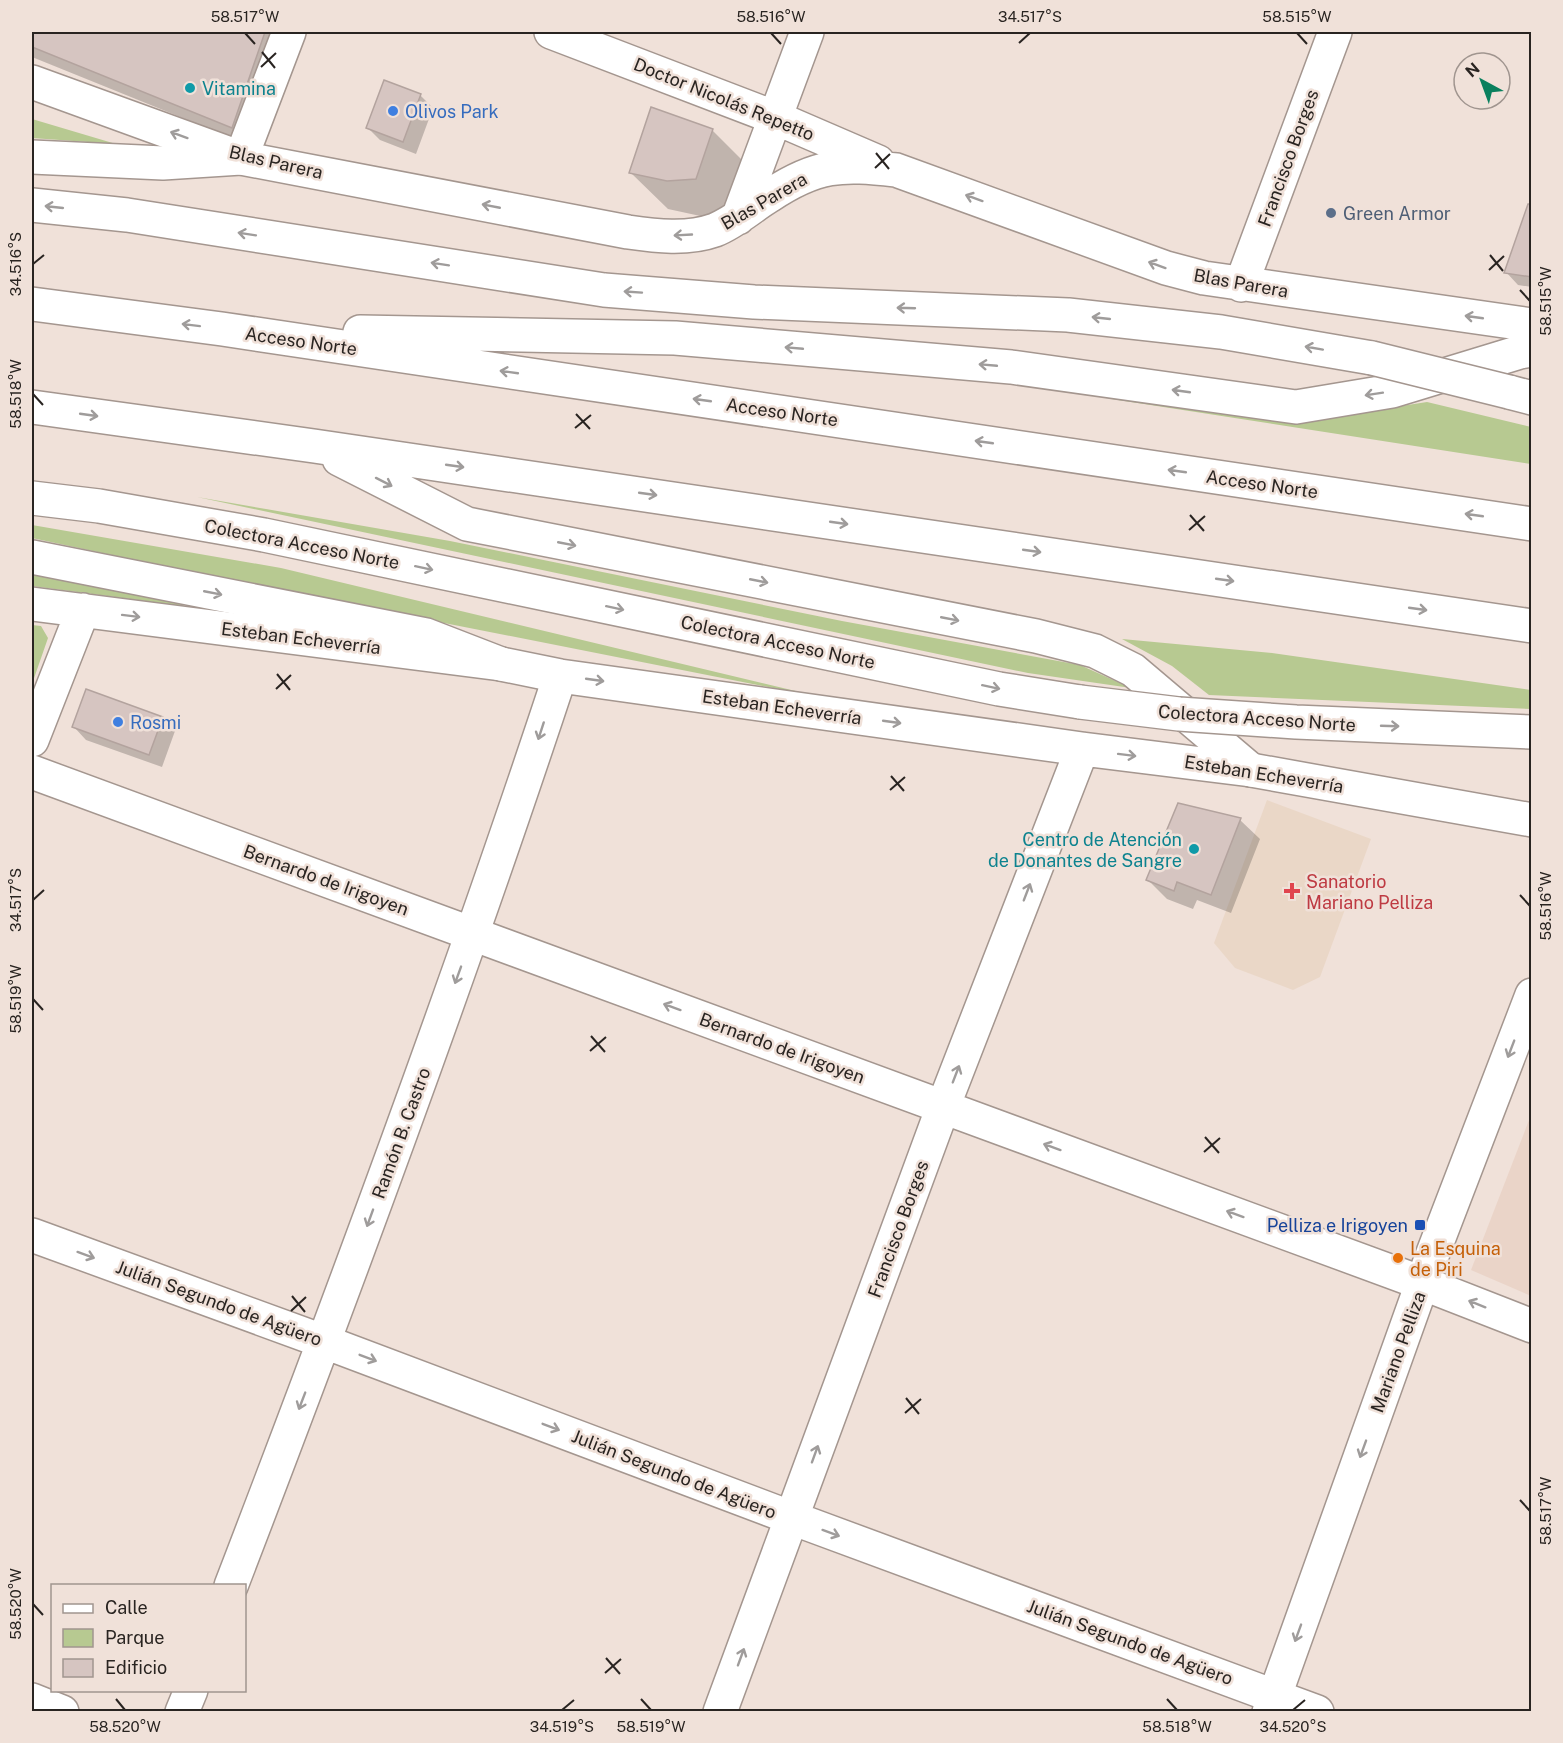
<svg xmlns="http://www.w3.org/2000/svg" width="1563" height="1743" font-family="'Public Sans',sans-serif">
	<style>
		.built { fill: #ead4c8 }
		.medical { fill: #ead7c7 }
		.green { fill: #b7c991 }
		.shadow { fill: #0003 }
		.building { fill: #d6c5c1; stroke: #b3a39e; stroke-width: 1.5 }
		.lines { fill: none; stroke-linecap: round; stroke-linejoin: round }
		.minor-casing { stroke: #a4968f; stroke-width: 36 }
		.highway-casing { stroke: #a4968f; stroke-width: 36 }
		.minor { stroke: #fff; stroke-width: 33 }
		.highway { stroke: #fff; stroke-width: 33 }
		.highway-bridge-casing { stroke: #a4968f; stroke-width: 36; stroke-linecap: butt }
		.highway-bridge { stroke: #fff; stroke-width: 33 }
		.oneway { stroke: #9f9c9b }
		.ticks { fill: none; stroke: #292421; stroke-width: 2 }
		.culture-dot { fill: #0f9aa8; stroke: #f0e1d9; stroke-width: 2 }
		.shop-dot { fill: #3f7fe0; stroke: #f0e1d9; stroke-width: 2 }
		.service-dot { fill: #5c6f8a; stroke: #f0e1d9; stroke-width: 2 }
		.health-dot { fill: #e0444e; stroke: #f0e1d9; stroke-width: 2 }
		.transit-dot { fill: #1a4fb4; stroke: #f0e1d9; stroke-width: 2 }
		.food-dot { fill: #e8710a; stroke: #f0e1d9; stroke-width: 2 }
		.labels { text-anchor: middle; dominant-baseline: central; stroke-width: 5; stroke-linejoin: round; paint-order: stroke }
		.culture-label { font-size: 18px; fill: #0d838f; stroke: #f0e1d9; text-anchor: start }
		.street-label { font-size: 18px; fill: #292421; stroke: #f0e1d9 }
		.shop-label { font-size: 18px; fill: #366cbe; stroke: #f0e1d9; text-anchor: start }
		.service-label { font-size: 18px; fill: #4e5e75; stroke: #f0e1d9; text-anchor: start }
		.health-label { font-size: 18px; fill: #be3a42; stroke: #f0e1d9; text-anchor: start }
		.transit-label { font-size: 18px; fill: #164399; stroke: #f0e1d9; text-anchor: end }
		.food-label { font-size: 18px; fill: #c56008; stroke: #f0e1d9; text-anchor: start }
		.neatline { fill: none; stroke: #292421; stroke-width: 2 }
		.ticks-label { font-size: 15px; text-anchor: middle; fill: #292421 }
	</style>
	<rect width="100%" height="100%" fill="#f0e1d9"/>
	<!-- built -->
	<path class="built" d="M1531 1115V1296L1471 1270Z"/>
	<!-- medical -->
	<path class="medical" d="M1267 800 1371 839 1320 977 1293 990 1235 968 1214 943Z"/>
	<!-- green -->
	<path class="green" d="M32 119 116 144 32 138Z
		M1105 398 1311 420 1427 402 1531 427V464Z
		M197 497 450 541 842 621 1080 665 1131 688 1028 673Z
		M32 525 281 568 829 699 247 584 32 538Z
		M32 567 194 597 183 606 32 586Z
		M32 625 41 626 48 638 32 684Z
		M1122 639 1272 653 1531 690V709L1209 695 1172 666Z"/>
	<!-- shadow -->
	<path class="shadow" d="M32 32H290L252 146 32 57Z
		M420 95 433 108 416 154 380 140 368 128Z
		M712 130 749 167 733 216 705 217 668 209 631 173Z
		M1532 238V287L1518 285 1506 272Z
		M162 719 175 731 162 767 86 740 74 727Z
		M1179 805 1240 820 1260 839 1231 913 1197 900 1193 909 1167 899 1148 880Z"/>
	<!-- building -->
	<path class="building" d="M32 32H265L232 128 32 47Z
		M384 80 421 94 403 142 366 128Z
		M651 107 713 129 696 179 667 181 629 173Z
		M1528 204H1532V277L1504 273Z
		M86 689 163 717 149 755 72 727Z
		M1178 803 1241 818 1211 895 1177 882 1174 891 1146 880Z"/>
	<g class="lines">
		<!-- minor casing -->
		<g class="minor-casing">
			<path id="minor" d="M551 32 776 118 878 162
				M32 82 241 158 628 232C656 236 687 240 715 230 735 222 751 207 769 196 817 164 841 164 896 170L1166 268 1204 278 1532 325
				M241 158 289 32
				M738 218 807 32
				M1241 285 1335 32
				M32 604 501 664 560 676 1082 749 1251 770 1532 820
				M32 740 83 610
				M32 772 1422 1283 1532 1326
				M32 1235 325 1342 792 1518 1317 1712
				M231 1586C347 1284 459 982 560 676
				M32 1700 62 1712
				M182 1712 191 1690
				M720 1712 943 1107 1082 749
				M1269 1712 1433 1253 1532 995"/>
		</g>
		<!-- highway casing -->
		<g class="highway-casing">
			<path id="highway" d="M32 157 163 163 241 158
				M32 205 127 215 604 290 754 302 1068 315 1221 332 1372 358
				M32 304 222 329 1532 524
				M360 332 675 338 1011 367 1296 407 1392 391 1520 352 1532 350
				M1509 392 1532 398
				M32 407 314 446 1532 626
				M339 459 467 524 1036 636 1095 651 1133 670 1251 770
				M32 498 99 506 264 535 999 689 1080 702
				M32 557 426 635 501 664"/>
		</g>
		<!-- minor -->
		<use href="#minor" class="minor"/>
		<!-- highway -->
		<use href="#highway" class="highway"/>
		<!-- highway-bridge casing -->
		<g class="highway-bridge-casing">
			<path id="highway-bridge" d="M1372 358 1509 392
				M1080 702 1179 714 1296 722 1532 732"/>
		</g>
		<!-- highway-bridge -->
		<use href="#highway-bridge" class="highway-bridge"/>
	</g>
	<!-- one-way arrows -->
	<defs><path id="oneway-shaft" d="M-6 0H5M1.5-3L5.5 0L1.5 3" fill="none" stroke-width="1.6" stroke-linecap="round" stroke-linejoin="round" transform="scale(1.5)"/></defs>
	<g class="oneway">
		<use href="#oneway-shaft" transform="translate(179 135) rotate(-160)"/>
		<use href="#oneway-shaft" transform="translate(974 198) rotate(-160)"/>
		<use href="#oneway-shaft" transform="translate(491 206) rotate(-169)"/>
		<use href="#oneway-shaft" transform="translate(54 207) rotate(-174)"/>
		<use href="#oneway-shaft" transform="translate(247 234) rotate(-171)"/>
		<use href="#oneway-shaft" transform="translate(683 235) rotate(177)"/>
		<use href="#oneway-shaft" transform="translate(440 264) rotate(-171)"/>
		<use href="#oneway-shaft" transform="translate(1157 265) rotate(-160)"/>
		<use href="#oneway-shaft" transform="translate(633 292) rotate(-176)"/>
		<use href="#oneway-shaft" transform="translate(906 308) rotate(-178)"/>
		<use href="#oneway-shaft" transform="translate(1474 317) rotate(-172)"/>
		<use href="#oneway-shaft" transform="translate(1101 318) rotate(-174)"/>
		<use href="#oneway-shaft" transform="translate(191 325) rotate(-173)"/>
		<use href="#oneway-shaft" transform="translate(794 348) rotate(-175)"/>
		<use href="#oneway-shaft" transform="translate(1314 348) rotate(-170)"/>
		<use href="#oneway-shaft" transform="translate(988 365) rotate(-175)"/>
		<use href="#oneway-shaft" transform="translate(509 372) rotate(-172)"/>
		<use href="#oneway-shaft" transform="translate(1181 391) rotate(-172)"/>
		<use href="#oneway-shaft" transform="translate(1374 394) rotate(171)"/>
		<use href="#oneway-shaft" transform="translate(702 400) rotate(-172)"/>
		<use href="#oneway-shaft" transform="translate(89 415) rotate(8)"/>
		<use href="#oneway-shaft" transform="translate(984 442) rotate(-172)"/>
		<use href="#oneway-shaft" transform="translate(455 466) rotate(8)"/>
		<use href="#oneway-shaft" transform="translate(1177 471) rotate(-172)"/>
		<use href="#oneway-shaft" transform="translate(384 482) rotate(27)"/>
		<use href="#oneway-shaft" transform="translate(648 494) rotate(8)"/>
		<use href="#oneway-shaft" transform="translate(1474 515) rotate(-172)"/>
		<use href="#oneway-shaft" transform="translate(839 523) rotate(8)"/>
		<use href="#oneway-shaft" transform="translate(567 544) rotate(11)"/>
		<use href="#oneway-shaft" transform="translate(1032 551) rotate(8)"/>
		<use href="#oneway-shaft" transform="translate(424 568) rotate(12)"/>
		<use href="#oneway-shaft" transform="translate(1225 580) rotate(8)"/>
		<use href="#oneway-shaft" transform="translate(759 581) rotate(11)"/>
		<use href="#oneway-shaft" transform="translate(213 593) rotate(11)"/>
		<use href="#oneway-shaft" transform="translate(615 608) rotate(12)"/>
		<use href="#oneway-shaft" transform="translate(1418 609) rotate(8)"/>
		<use href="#oneway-shaft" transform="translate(131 616) rotate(7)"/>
		<use href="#oneway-shaft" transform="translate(950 619) rotate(11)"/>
		<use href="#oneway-shaft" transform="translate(595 680) rotate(8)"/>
		<use href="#oneway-shaft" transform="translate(991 687) rotate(12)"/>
		<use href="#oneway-shaft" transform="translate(892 722) rotate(8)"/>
		<use href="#oneway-shaft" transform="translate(1390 726) rotate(2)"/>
		<use href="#oneway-shaft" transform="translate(541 731) rotate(108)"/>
		<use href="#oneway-shaft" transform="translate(1127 755) rotate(7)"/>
		<use href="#oneway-shaft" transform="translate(1027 892) rotate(-69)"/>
		<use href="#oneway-shaft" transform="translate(458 975) rotate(110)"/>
		<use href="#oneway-shaft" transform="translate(672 1007) rotate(-160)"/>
		<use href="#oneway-shaft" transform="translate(1511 1049) rotate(111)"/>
		<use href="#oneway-shaft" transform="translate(956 1074) rotate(-69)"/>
		<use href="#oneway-shaft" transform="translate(1052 1147) rotate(-160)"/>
		<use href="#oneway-shaft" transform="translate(1235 1214) rotate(-160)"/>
		<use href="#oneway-shaft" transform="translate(370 1218) rotate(110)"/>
		<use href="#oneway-shaft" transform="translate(86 1255) rotate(20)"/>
		<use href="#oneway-shaft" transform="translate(1477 1304) rotate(-158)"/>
		<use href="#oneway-shaft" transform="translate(368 1358) rotate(21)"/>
		<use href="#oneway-shaft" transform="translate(302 1401) rotate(111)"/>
		<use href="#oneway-shaft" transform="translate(551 1427) rotate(21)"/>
		<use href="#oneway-shaft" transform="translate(1363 1449) rotate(110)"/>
		<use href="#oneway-shaft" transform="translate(815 1454) rotate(-70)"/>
		<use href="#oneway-shaft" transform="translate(831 1533) rotate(20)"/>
		<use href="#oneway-shaft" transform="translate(1298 1633) rotate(110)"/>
		<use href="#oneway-shaft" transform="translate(741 1657) rotate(-70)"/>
	</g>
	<!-- ticks -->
	<path class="ticks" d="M245 33 255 44M771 33 781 44M1297 33 1307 44M1019 43 1030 33M262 52 275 68M261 67 276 53M876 153 889 169M875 168 890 154M1490 255 1503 271M33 264 44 255M1489 270 1504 256M1520 290 1530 301M33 394 43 405M576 414 590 429M575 428 591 415M1190 515 1204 531M1189 530 1205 516M277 674 290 690M276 689 291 675M891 776 904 791M890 790 905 777M1520 895 1530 906M33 900 44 890M33 999 43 1010M591 1036 605 1052M590 1051 606 1037M1205 1137 1219 1153M1204 1152 1220 1138M292 1296 305 1312M291 1311 306 1297M906 1398 919 1414M905 1413 921 1399M1520 1500 1530 1511M33 1604 43 1615M606 1658 620 1674M605 1673 621 1659M116 1699 125 1710M641 1699 651 1710M1167 1699 1177 1710M562 1710 574 1700M1293 1710 1305 1700"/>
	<!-- markers -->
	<g class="culture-dot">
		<circle cx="190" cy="88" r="6"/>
		<circle cx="1194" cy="849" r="6"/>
	</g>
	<g class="shop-dot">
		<circle cx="393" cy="111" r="6"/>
		<circle cx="118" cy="722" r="6"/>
	</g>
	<circle class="service-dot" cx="1331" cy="213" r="6"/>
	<path class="health-dot" d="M1289 882h6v6h6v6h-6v6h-6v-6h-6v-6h6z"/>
	<rect class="transit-dot" x="1414" y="1219" width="12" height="12" rx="3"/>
	<circle class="food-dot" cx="1398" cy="1258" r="6"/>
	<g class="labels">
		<!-- culture labels -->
		<g class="culture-label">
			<text x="202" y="88">Vitamina</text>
			<text x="1182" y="839" text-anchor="end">Centro de Atención<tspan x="1182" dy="21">de Donantes de Sangre</tspan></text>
		</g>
		<!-- street labels -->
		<g class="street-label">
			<text transform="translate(724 99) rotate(22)">Doctor Nicolás Repetto</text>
			<text transform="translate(1288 158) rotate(-70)">Francisco Borges</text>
			<text transform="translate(276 162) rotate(13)">Blas Parera</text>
			<text transform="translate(764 201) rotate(-30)">Blas Parera</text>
			<text transform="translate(1241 283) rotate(10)">Blas Parera</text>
			<text transform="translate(301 341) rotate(8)">Acceso Norte</text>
			<text transform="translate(782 412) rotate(8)">Acceso Norte</text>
			<text transform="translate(1262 484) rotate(8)">Acceso Norte</text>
			<text transform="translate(302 544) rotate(11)">Colectora Acceso Norte</text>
			<text transform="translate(301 638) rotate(7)">Esteban Echeverría</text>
			<text transform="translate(778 642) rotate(12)">Colectora Acceso Norte</text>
			<text transform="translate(782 707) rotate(8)">Esteban Echeverría</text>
			<text transform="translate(1257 718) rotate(4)">Colectora Acceso Norte</text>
			<text transform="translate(1264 774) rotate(9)">Esteban Echeverría</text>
			<text transform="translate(326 880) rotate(20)">Bernardo de Irigoyen</text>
			<text transform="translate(782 1048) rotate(20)">Bernardo de Irigoyen</text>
			<text transform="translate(401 1133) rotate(-70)">Ramón B. Castro</text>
			<text transform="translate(898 1229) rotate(-70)">Francisco Borges</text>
			<text transform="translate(219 1303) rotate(20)">Julián Segundo de Agüero</text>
			<text transform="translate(1398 1352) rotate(-70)">Mariano Pelliza</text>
			<text transform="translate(674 1474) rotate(21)">Julián Segundo de Agüero</text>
			<text transform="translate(1130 1642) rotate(20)">Julián Segundo de Agüero</text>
		</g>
		<!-- shop labels -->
		<g class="shop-label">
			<text x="405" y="111">Olivos Park</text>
			<text x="130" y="722">Rosmi</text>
		</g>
		<!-- service labels -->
		<g class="service-label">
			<text x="1343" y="213">Green Armor</text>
		</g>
		<!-- health labels -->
		<g class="health-label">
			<text x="1306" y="881">Sanatorio<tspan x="1306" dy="21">Mariano Pelliza</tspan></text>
		</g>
		<!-- transit labels -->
		<g class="transit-label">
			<text x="1408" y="1225">Pelliza e Irigoyen</text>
		</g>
		<!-- food labels -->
		<g class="food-label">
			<text x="1410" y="1248">La Esquina<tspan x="1410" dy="21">de Piri</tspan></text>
		</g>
	</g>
	<!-- border -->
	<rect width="1563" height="1743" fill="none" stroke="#f0e1d9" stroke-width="66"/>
	<!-- legend -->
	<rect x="51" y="1584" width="195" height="108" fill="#f0e1d9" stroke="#a0958f" stroke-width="1.5"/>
	<rect x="63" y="1604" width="30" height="9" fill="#ffffff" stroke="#a0958f" stroke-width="1.5"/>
	<text x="105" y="1614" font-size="18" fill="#292421">Calle</text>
	<rect x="63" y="1629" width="30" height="18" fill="#b7c991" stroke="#a0958f" stroke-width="1.5"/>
	<text x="105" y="1644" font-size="18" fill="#292421">Parque</text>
	<rect x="63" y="1659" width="30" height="18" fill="#d6c5c1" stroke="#a0958f" stroke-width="1.5"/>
	<text x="105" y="1674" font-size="18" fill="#292421">Edificio</text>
	<!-- north arrow -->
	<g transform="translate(1482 81) rotate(319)"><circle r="28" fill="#f0e1d9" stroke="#a0958f" stroke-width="1.5"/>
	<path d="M0-4.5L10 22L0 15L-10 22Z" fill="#0a805e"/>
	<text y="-9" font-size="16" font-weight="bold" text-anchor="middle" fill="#292421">N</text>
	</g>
	<rect x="33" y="33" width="1497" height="1677" class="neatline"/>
	<g class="ticks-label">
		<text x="245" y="22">58.517°W</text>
		<text x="771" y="22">58.516°W</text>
		<text x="1030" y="22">34.517°S</text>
		<text x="1297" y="22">58.515°W</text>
		<text transform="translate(16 264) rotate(-90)" y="5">34.516°S</text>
		<text transform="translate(1546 301) rotate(-90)" y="5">58.515°W</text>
		<text transform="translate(16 394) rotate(-90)" y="5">58.518°W</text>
		<text transform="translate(16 900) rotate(-90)" y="5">34.517°S</text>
		<text transform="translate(1546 906) rotate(-90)" y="5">58.516°W</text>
		<text transform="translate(16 999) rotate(-90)" y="5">58.519°W</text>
		<text transform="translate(1546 1511) rotate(-90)" y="5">58.517°W</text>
		<text transform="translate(16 1604) rotate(-90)" y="5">58.520°W</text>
		<text x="125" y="1732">58.520°W</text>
		<text x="562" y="1732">34.519°S</text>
		<text x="651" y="1732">58.519°W</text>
		<text x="1177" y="1732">58.518°W</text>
		<text x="1293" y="1732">34.520°S</text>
	</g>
</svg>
